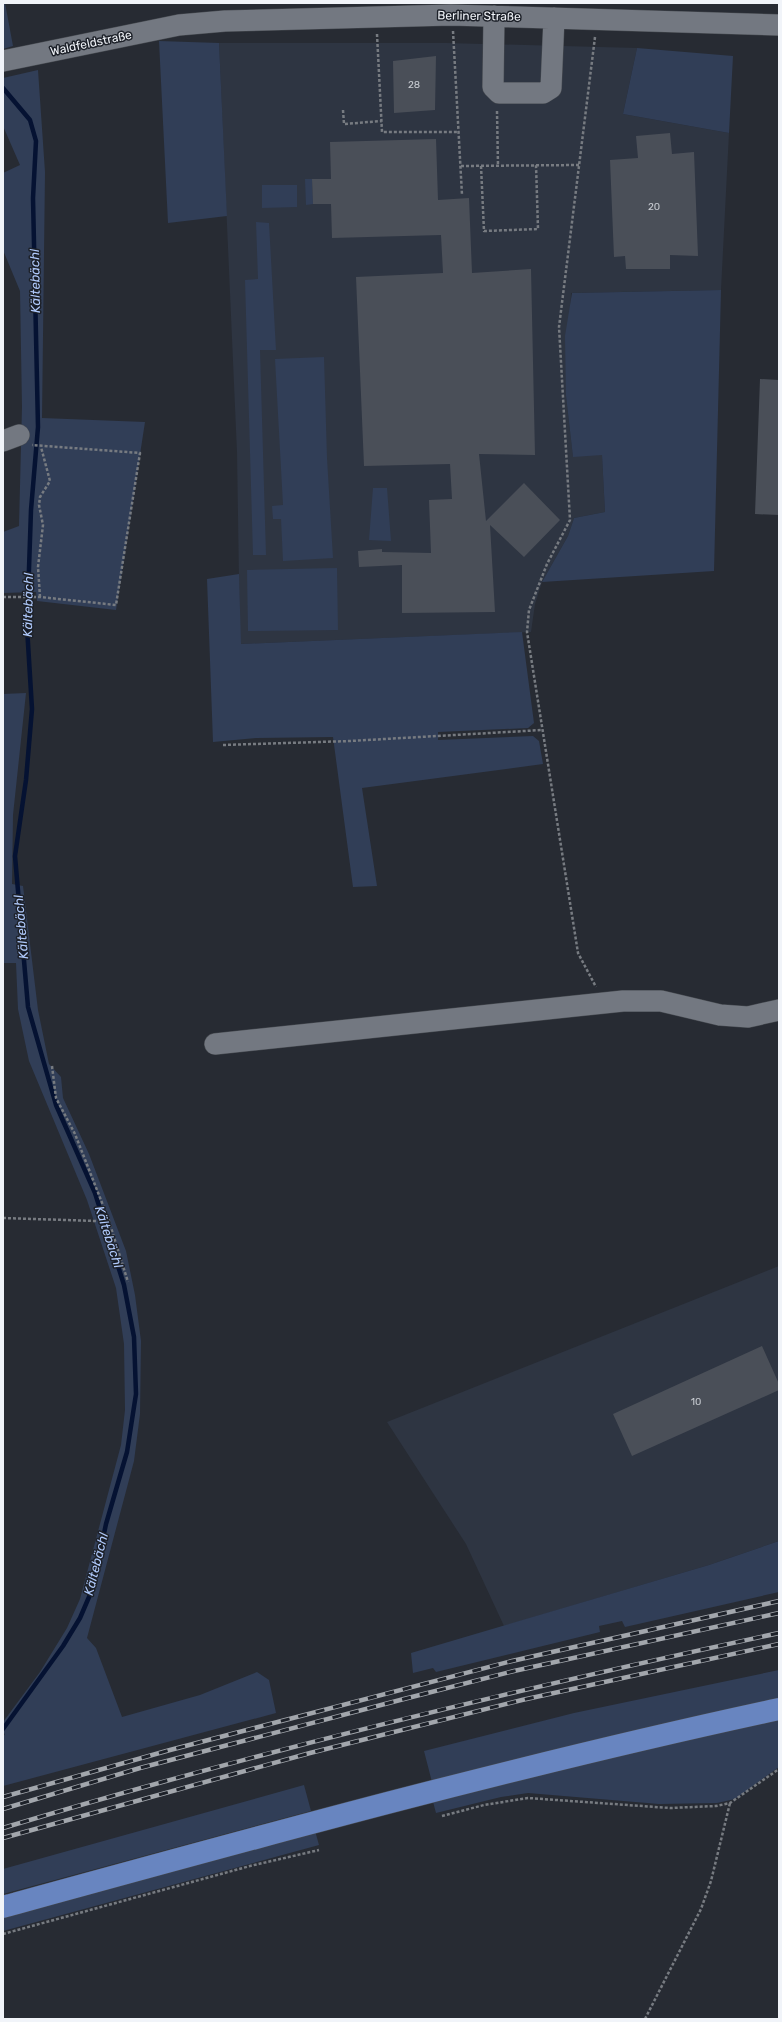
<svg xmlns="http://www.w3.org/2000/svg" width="782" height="2022" font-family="Rubik,sans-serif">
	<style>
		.built { fill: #2e3542 }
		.green { fill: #313e57 }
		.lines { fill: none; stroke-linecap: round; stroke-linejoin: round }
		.stream { stroke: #051232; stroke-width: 4.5 }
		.building { fill: #4a4f58 }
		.minor-casing { stroke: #464a50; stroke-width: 22 }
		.major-casing { stroke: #464a50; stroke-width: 23 }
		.path { stroke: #777b81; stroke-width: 2.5; stroke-dasharray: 3 2; stroke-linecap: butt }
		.minor { stroke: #737881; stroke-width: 21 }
		.major { stroke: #6885c0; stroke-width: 22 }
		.rail-casing { stroke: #a2a6ac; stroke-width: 4.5 }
		.rail { stroke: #1d2129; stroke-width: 3; stroke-dasharray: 9; stroke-linecap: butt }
		.labels { text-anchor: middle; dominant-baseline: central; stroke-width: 3; stroke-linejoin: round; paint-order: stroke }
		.number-label { font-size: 10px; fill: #c7cbd1 }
		.street-label { font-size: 12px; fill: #f1f4f9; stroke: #1d2129 }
		.water-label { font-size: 13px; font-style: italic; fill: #afc9fb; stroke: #1d2129 }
	</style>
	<rect width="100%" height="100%" fill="#272b33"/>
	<!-- built -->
	<path class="built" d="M219 43H447L637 48 623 114 729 133 721 290 571 293 566 396 573 456 602 454 605 512 574 518 568 536 542 582 535 604 531 632 240 644 237 452Z
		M779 1266V1541L709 1565 504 1626 466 1544 387 1422Z"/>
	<!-- green -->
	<path class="green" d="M3 3H5L13 46 3 49Z
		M159 41 219 43 227 216 168 223Z
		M637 48 733 56 729 133 623 114Z
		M38 70 45 172 42 418 145 422 116 610 37 601 36 592 3 593V532L19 526 22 407 20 291 3 250V173L20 165 3 126V78Z
		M305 179H312L313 204 306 205Z
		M262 185H297V207L262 208Z
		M256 222 269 223 276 350H260L266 555H253L245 280 258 279Z
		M721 290 714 571 542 582 568 536 574 518 605 512 602 455 573 457 566 396 565 336 572 293Z
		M324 357 327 458 333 558 283 561 281 519H273L272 506 283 505 275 359Z
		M373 488H387L391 541 369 540Z
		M337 568 338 630 248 631 247 570Z
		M239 574 241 644 522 632 534 723 528 728 438 732V740L533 736 539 741 543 764 362 788 377 886 353 887 333 737 256 738 213 742 207 579Z
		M26 693 13 815 12 884 23 886 38 1010 49 1064 61 1077 63 1098 89 1154 126 1251 135 1295 141 1341 140 1414 134 1461 87 1638 96 1648 122 1717 200 1695 257 1672 269 1680 276 1713 3 1786V1737L5 1734 3 1733V1722L40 1672 67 1628 80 1599 121 1445 125 1410 124 1344 116 1288 87 1200 29 1061 18 1009 16 963H3V694Z
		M779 1541V1592L625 1627 622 1621 599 1626 600 1632 436 1672 433 1668 413 1673 411 1653 709 1565Z
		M779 1670V1698L654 1726 432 1782 424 1751 574 1713Z
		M779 1717V1767L735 1799 717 1803 659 1804 528 1793 501 1797 436 1813 432 1798Z
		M304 1785 311 1811 3 1894V1869Z
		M314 1827 319 1845 3 1931V1914Z"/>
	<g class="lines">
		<!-- stream -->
		<path class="stream" d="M3 1729 63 1646 80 1618 92 1590 106 1524 127 1452 136 1394 134 1337 124 1285 95 1193 56 1105 28 1007 15 856 26 780 32 709 27 627 31 510 38 427 33 198 36 141 30 120 3 88"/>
	</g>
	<!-- building -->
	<path class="building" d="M436 56 435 110 394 113 393 61Z
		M670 133 672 154 694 152 698 256 670 255V269H626L625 256 614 257 610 160 638 158 636 136Z
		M436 139 438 200 469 198 472 273 531 269 535 455 479 454 486 521 524 483 560 520 524 557 490 525 495 612 402 613V565L359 567 358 551 382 549V552L431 553 429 500 452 499 450 464 364 466 356 277 443 273 441 235 332 238 331 204H313L312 179H331L330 142Z
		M760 379 779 380V515L755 514Z
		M762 1346 779 1384V1390L632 1456 613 1414Z"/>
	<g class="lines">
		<!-- minor casing -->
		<g class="minor-casing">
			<path id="minor" d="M494 16 493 87 499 93H543L551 88 554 18
				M3 61 179 25 225 21 451 15 779 25
				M3 441 19 435
				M215 1044 623 1001H661L720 1015 748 1017 779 1010"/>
		</g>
		<!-- major casing -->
		<g class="major-casing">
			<path id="major" d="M3 1907C261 1836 518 1765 779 1709"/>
		</g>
		<!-- path -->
		<path class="path" d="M453 31 462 195
			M377 34 382 132H459
			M595 37 559 327 570 520 547 564 529 610 527 632 578 953 596 987
			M343 110 344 124 382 121
			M497 111 498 166
			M461 166 580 165
			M481 166 484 231 538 229 536 165
			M3 597H40L116 605 140 453 32 445
			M40 597 38 567 43 525 39 505 40 497 50 481 41 447
			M223 745 350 741 542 730
			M52 1066 56 1098 75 1134 108 1218 128 1282
			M3 1218 96 1221 108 1218
			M442 1816 484 1805 528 1798 670 1808 716 1806 730 1803 779 1769
			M3 1934 250 1866 319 1850
			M645 2019 701 1909 711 1881 730 1803"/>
		<!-- minor -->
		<use href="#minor" class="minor"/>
		<!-- major -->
		<use href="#major" class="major"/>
		<!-- rail casing -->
		<g class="rail-casing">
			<path id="rail" d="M3 1797 170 1750 512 1661 779 1601
				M3 1809 140 1768 404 1699 514 1671 779 1613
				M3 1828C258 1751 518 1689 779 1633
				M3 1838 310 1753 522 1700 779 1644"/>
		</g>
		<!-- rail -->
		<use href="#rail" class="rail"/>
	</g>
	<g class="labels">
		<!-- number labels -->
		<g class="number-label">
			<text x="414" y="85">28</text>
			<text x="654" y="207">20</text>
			<text x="696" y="1402">10</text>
		</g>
		<!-- street labels -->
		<g class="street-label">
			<text transform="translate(479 16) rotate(1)">Berliner Straße</text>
			<text transform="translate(91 43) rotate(-12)">Waldfeldstraße</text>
		</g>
		<!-- water labels -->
		<g class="water-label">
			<text transform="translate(35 281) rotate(-91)">Kältebächl</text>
			<text transform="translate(28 605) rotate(-89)">Kältebächl</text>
			<text transform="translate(21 927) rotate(-95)">Kältebächl</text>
			<text transform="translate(109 1237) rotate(72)">Kältebächl</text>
			<text transform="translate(96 1564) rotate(-76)">Kältebächl</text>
		</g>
	</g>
	<!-- border -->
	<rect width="782" height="2022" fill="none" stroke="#f1f4f9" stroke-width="8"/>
</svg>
